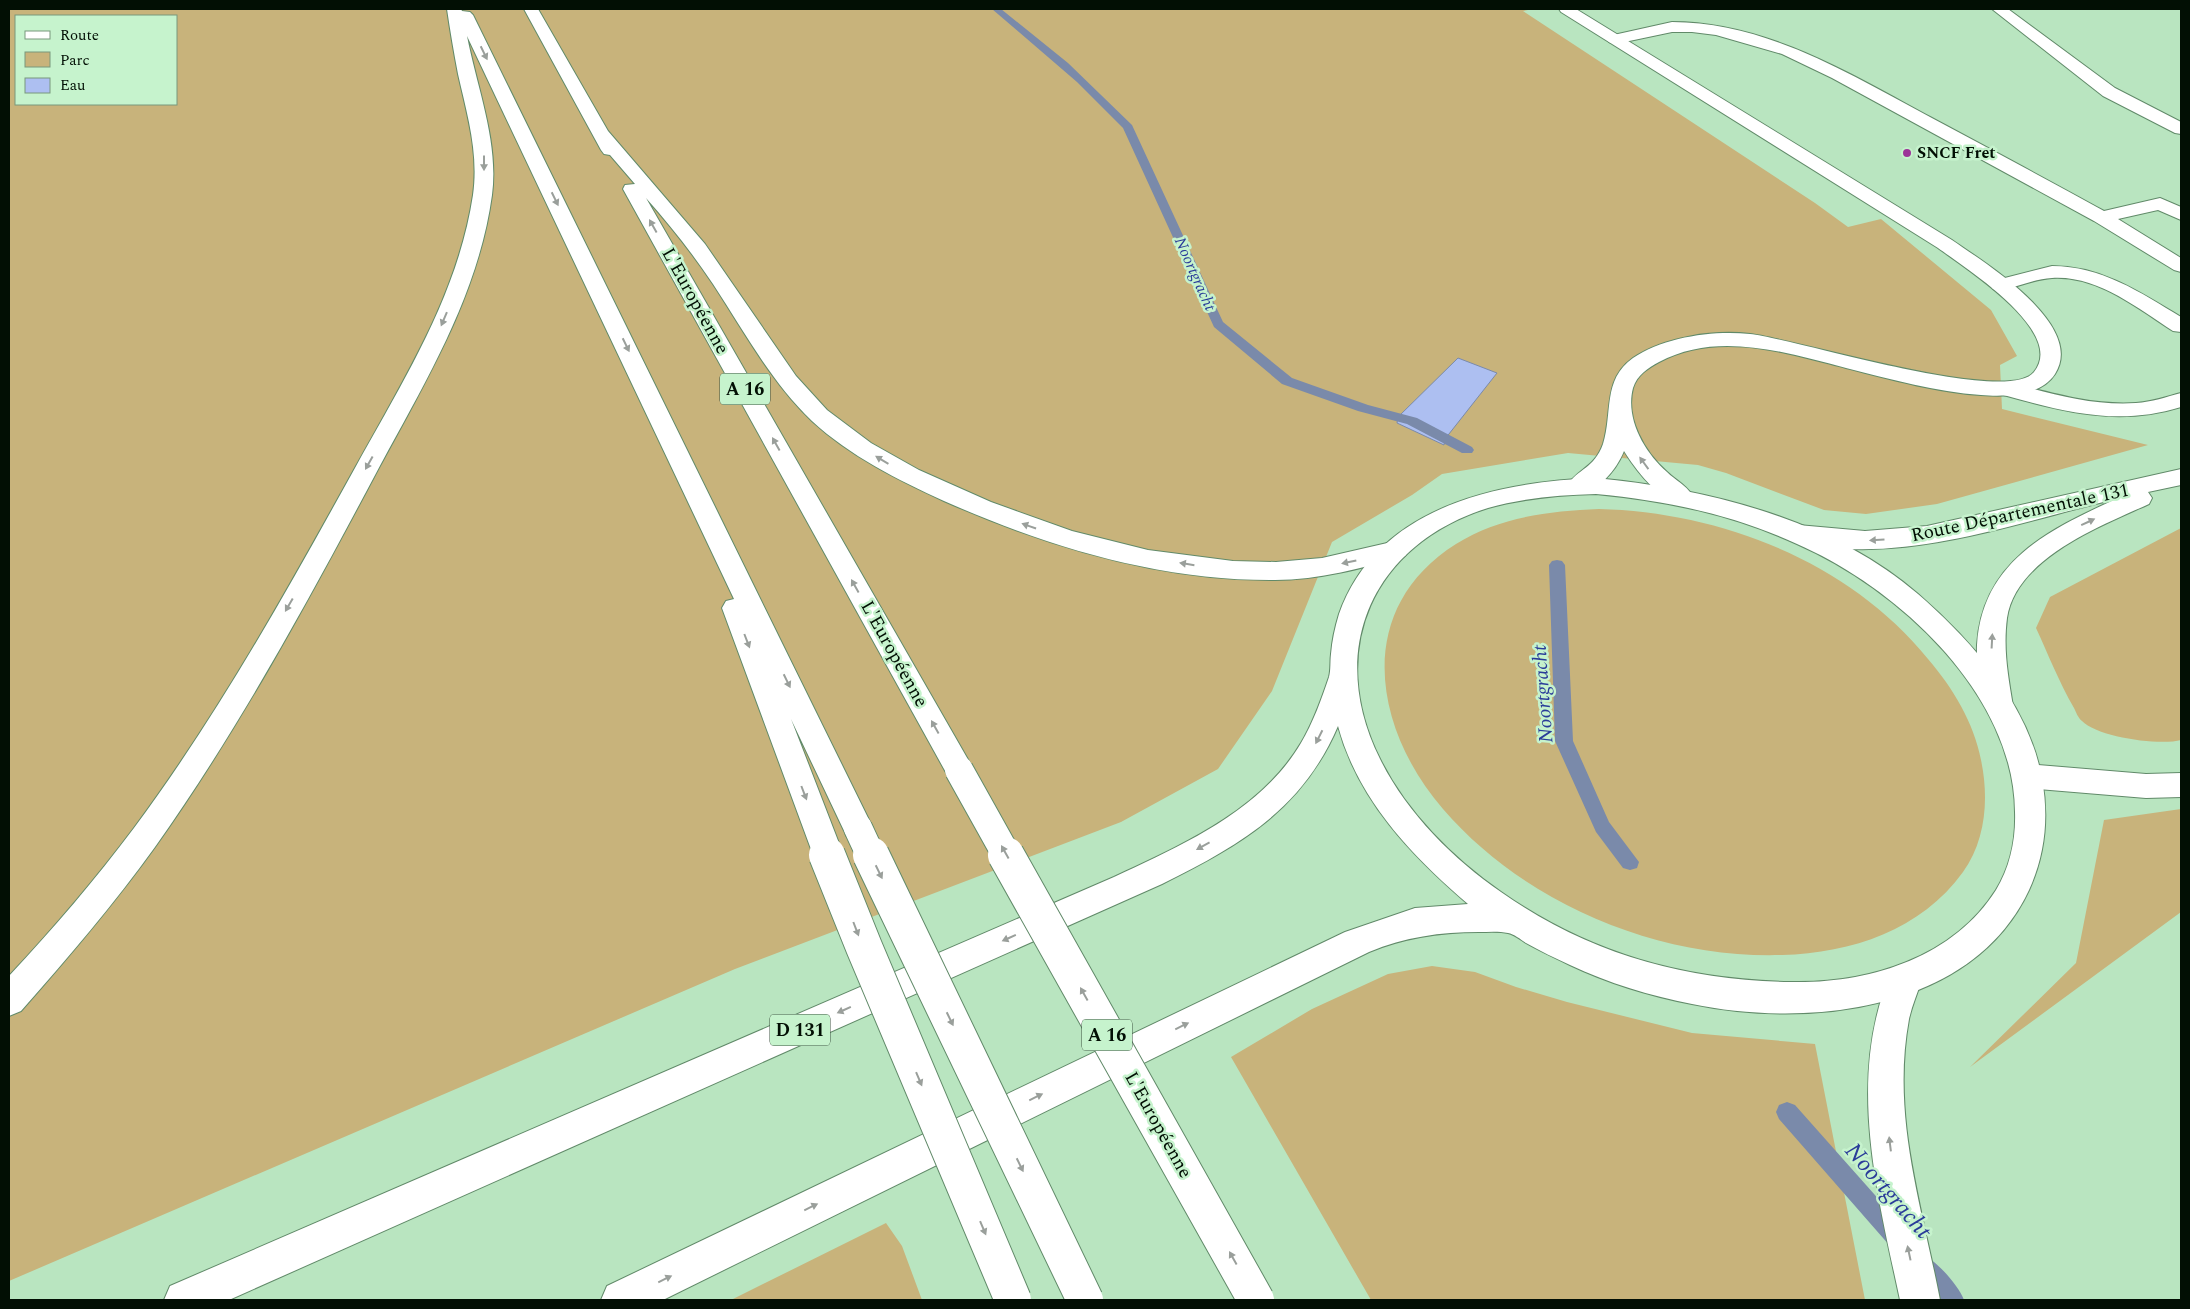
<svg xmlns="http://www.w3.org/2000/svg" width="2190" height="1309" font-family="Spectral,serif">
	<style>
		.green { fill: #c8b37b; fill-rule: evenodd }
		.water { fill: #adbff1; stroke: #7a8aaa }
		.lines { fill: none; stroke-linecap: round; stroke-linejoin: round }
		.stream { fill: #7a8aaa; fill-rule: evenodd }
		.service-casing { stroke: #618a69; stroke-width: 2 }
		.minor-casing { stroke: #618a69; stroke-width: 2 }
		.secondary-casing { stroke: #618a69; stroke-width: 2 }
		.primary-casing { stroke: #618a69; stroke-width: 2 }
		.motorway-casing { stroke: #618a69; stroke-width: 2 }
		.service { fill: #fff; fill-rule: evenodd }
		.minor { fill: #fff; fill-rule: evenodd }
		.secondary { fill: #fff; fill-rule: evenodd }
		.primary { fill: #fff; fill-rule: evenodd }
		.motorway { fill: #fff; fill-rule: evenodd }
		.motorway-bridge-far1-casing { stroke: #618a69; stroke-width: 30; stroke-linecap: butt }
		.motorway-bridge-casing { stroke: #618a69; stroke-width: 38; stroke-linecap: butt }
		.motorway-bridge-far1 { stroke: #fff; stroke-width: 28 }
		.motorway-bridge { stroke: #fff; stroke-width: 36 }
		.oneway { fill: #9a9f9b }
		.poi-dot { fill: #9c3498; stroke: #c6f3cd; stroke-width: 2 }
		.labels { text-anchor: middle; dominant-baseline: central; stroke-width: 5; stroke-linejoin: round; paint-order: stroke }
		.far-poi-label { font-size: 16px; font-weight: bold; fill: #020f04; stroke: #c6f3cd; text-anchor: start }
		.far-water-label { font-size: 16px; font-style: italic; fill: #2a3c99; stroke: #c6f3cd }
		.shield { fill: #c6f3cd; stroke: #3d5340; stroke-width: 1 }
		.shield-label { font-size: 18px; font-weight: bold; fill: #020f04 }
		.street-label { font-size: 19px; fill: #020f04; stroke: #c6f3cd }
		.water-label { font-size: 20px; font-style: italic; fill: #2a3c99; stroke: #c6f3cd }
		.near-water-label { font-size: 24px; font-style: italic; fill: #2a3c99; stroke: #c6f3cd }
	</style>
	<rect width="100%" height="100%" fill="#b9e5c0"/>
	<!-- green -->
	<path class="green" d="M9 9H1533L1523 11 1815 203 1848 227 1881 219 1991 310 2017 356 2000 365 2002 409 2148 445 1937 504 1866 514 1824 510 1726 473 1698 465 1568 453 1442 474 1412 495 1332 542 1272 691 1218 769 1121 822 735 969 9 1281ZM16 16H176V104H16Z
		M1599 509C1721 512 1850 562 1928 659 1953 688 1974 723 1981 760 1989 798 1986 840 1963 872 1921 930 1852 953 1782 955 1658 959 1525 904 1443 809 1373 728 1353 609 1456 544 1499 517 1549 511 1599 509Z
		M2181 528V740C2160 746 2097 737 2082 721 2078 718 2076 712 2074 708 2059 682 2048 654 2036 628L2050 597Z
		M2181 809V912L1970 1067 2076 963 2104 820Z
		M1432 966 1475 972 1516 987 1567 1002 1692 1033 1815 1044 1865 1300H1371L1231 1057 1312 1009 1388 974Z
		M886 1223 902 1246 922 1300H731Z"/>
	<!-- water -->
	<path class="water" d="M1458 358 1497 373 1445 439 1444 445 1397 423 1398 417Z"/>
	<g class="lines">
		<!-- stream -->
		<path class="stream" d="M992 9H1001L1068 63 1132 125 1223 322 1292 378 1368 405 1417 418 1472 447 1474 450 1472 453H1462L1407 424 1358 411 1282 384 1214 327 1123 128 1077 82Z
			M1557 560 1562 561 1565 565 1573 741 1609 822 1639 862 1637 868 1630 870 1623 868 1596 832 1555 741 1549 565 1552 561Z
			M1787 1102 1795 1105 1906 1230 1909 1238 1906 1246 1898 1249 1890 1246 1779 1119 1776 1112 1779 1105Z
			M1922 1254C1936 1260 1959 1286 1964 1300H1937L1914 1274 1910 1266 1914 1258Z"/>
		<!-- service casing -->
		<g class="service-casing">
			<path id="service" d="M1992 9H2008L2115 88 2181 122V134L2175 133 2103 96Z
				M1672 22C1766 22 1850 74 1930 117 1988 148 2046 179 2104 211L2160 198 2181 207V220L2158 210 2118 219 2181 258V272L2174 270 2094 221 1832 78 1782 54 1716 35 1692 32H1672L1615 44 1609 42 1607 39 1609 36Z
				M2052 266C2101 266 2140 292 2181 317V332L2173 331C2137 308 2097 275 2052 278 2034 279 2017 287 2000 291L1993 289 1990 285 1993 281Z
				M2008 382C2050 393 2092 406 2136 403 2152 402 2166 397 2181 393V407C2117 427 2062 411 2000 394L1997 389 2000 384Z"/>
		</g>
		<!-- minor casing -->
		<g class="minor-casing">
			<path id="minor" d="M1559 9H1576L1952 240C1985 263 2086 325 2055 374 2041 396 2005 397 1981 395 1936 392 1890 379 1846 368 1787 353 1718 330 1659 362 1648 368 1637 375 1633 388 1625 418 1644 452 1667 472 1675 480 1686 485 1692 495L1689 501C1663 508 1636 470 1624 451 1616 471 1594 498 1570 492L1567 486C1578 468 1594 469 1603 444 1613 413 1602 380 1633 358 1664 337 1713 330 1750 334 1796 339 2007 406 2034 372 2067 332 1964 267 1938 248L1561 12Z
				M2027 764 2146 774 2181 773V797L2146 798 2027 788 2016 784 2012 776 2016 768Z"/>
		</g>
		<!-- secondary casing -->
		<g class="secondary-casing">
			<path id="secondary" d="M2181 469V485L2148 492 2152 498 2149 504C2101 526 2016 558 2007 618 2003 649 2008 676 2013 706L2009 714 1999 717 1989 714 1985 706C1982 686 1976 665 1977 645 1982 562 2048 530 2116 499 2014 523 1893 569 1789 540L1785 534 1789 528 1798 525 1865 531 1927 526Z"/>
		</g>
		<!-- primary casing -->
		<g class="primary-casing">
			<path id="primary" d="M1596 478C1708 489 1831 519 1918 594 1973 642 2029 705 2042 779 2049 818 2045 855 2029 890 1972 1012 1808 1028 1692 1004 1651 996 1608 983 1570 965 1555 958 1540 951 1526 943 1520 939 1514 934 1508 933 1499 931 1488 932 1479 932 1440 932 1405 937 1369 952L663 1300H601L607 1286 1345 932 1415 908 1468 904C1412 856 1358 800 1338 726 1302 810 1240 845 1162 884L229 1300H164L170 1286 1114 877C1182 845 1261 811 1301 743 1313 723 1322 698 1329 677 1331 670 1330 661 1331 654 1332 641 1335 627 1339 614 1377 507 1496 482 1596 478ZM1596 494C1668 501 1731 514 1797 544 1898 588 2014 694 2015 812 2016 839 2010 867 1996 890 1953 958 1868 984 1790 982 1684 980 1589 954 1501 892 1453 859 1406 812 1380 759 1325 649 1373 544 1488 508 1523 498 1560 495 1596 494Z"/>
		</g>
		<!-- motorway casing -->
		<g class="motorway-casing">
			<path id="motorway" d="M447 9H461L462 11 470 12 473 15 873 828 869 837 858 841 847 837 791 719 842 851 837 860 826 864 815 860 722 608 726 601 734 599 467 36C477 88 499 142 492 195 478 298 422 387 374 477 307 603 238 730 155 847 114 904 68 958 21 1011L9 1016V976C53 929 95 880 134 828 218 715 287 591 355 468 403 381 458 295 473 195 479 153 467 114 458 74 454 53 450 30 447 9Z
				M524 9H538L608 131 705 244 796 376 827 410 871 443 919 470 991 502 1072 531 1148 550 1233 561 1276 562 1322 558 1396 541 1405 544 1409 550 1405 556C1363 568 1319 580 1275 580 1160 581 1048 547 944 501 898 480 850 456 812 421 771 382 744 331 713 284 693 254 670 225 646 198L974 770 969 778 959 782 949 778 623 189 625 185 635 184 610 155 604 154 601 150Z
				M1905 964 1917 968 1922 979C1918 992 1912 1005 1909 1019 1891 1116 1922 1206 1940 1300H1900C1877 1192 1845 1074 1893 968Z"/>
		</g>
		<!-- service -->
		<use href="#service" class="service"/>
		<!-- minor -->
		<use href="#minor" class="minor"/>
		<!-- secondary -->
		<use href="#secondary" class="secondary"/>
		<!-- primary -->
		<use href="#primary" class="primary"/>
		<!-- motorway -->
		<use href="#motorway" class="motorway"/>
		<!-- motorway-bridge-far1 casing -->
		<g class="motorway-bridge-far1-casing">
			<path id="motorway-bridge-far1" d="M959 770 1007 856
				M858 828 871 856
				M826 851 828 856"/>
		</g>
		<!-- motorway-bridge casing -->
		<g class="motorway-bridge-casing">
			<path id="motorway-bridge" d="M827 855 864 947 1013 1300
				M871 855 1085 1300
				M1006 855 1256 1300"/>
		</g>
		<!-- motorway-bridge-far1 -->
		<use href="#motorway-bridge-far1" class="motorway-bridge-far1"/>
		<!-- motorway-bridge -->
		<use href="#motorway-bridge" class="motorway-bridge"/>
	</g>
	<!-- one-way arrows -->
	<defs><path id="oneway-solid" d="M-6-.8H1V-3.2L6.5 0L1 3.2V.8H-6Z" transform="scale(1.25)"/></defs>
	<g class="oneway">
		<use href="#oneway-solid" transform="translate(484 53) rotate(64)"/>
		<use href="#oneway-solid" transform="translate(484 163) rotate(90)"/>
		<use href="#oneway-solid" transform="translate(555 199) rotate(64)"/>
		<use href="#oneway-solid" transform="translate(653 226) rotate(-119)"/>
		<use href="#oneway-solid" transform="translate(444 319) rotate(113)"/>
		<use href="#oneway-solid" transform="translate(626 345) rotate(64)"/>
		<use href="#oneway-solid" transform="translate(776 444) rotate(-119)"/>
		<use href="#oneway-solid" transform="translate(882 460) rotate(-149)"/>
		<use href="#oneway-solid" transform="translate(369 463) rotate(119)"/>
		<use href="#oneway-solid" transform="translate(1644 463) rotate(-126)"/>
		<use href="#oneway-solid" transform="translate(2088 522) rotate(-25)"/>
		<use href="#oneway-solid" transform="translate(1029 526) rotate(-161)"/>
		<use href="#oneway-solid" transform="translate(1877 540) rotate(177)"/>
		<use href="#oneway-solid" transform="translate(1349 562) rotate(168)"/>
		<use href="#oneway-solid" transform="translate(1187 564) rotate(-171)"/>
		<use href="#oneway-solid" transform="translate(855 586) rotate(-119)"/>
		<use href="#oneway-solid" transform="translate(289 605) rotate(120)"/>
		<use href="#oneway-solid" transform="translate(747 641) rotate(69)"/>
		<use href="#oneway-solid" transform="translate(1992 641) rotate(-87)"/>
		<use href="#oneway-solid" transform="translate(787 681) rotate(64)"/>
		<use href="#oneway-solid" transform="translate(935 727) rotate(-119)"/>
		<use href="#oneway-solid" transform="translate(1319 737) rotate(117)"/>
		<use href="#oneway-solid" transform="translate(804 793) rotate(69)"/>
		<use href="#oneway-solid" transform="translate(1203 846) rotate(151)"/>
		<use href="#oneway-solid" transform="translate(1005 852) rotate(-119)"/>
		<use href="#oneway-solid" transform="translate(879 872) rotate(64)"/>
		<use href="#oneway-solid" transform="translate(856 929) rotate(69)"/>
		<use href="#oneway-solid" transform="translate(1009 938) rotate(156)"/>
		<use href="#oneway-solid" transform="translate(1084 994) rotate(-119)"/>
		<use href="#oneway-solid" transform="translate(844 1010) rotate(156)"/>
		<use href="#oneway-solid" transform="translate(950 1019) rotate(64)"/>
		<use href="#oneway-solid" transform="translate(1182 1026) rotate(-26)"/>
		<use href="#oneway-solid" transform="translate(919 1079) rotate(67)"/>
		<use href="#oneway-solid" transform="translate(1036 1097) rotate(-26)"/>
		<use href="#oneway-solid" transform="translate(1890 1144) rotate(-97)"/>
		<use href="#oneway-solid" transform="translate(1020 1165) rotate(64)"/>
		<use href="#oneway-solid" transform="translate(811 1207) rotate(-26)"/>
		<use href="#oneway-solid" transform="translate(983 1228) rotate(67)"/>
		<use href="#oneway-solid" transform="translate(1909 1253) rotate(-102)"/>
		<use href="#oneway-solid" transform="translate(1233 1258) rotate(-119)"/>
		<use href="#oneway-solid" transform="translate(665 1279) rotate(-26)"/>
	</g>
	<!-- markers -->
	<circle class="poi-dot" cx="1907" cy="153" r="5"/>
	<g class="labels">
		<!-- far-poi labels -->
		<g class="far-poi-label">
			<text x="1917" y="153">SNCF Fret</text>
		</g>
		<!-- far-water labels -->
		<g class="far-water-label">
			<text transform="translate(1195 274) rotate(66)">Noortgracht</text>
		</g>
		<!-- shield labels -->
		<g class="shield">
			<rect x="720" y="373.5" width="50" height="31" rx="4"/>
			<rect x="770" y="1014.5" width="60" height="31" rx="4"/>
			<rect x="1082" y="1019.5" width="50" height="31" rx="4"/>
		</g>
		<g class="shield-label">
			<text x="745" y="389">A 16</text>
			<text x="800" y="1030">D 131</text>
			<text x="1107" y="1035">A 16</text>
		</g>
		<!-- street labels -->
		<g class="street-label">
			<text transform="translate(695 301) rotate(61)">L'Européenne</text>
			<text transform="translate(2020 513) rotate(-12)">Route Départementale 131</text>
			<text transform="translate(894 654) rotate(61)">L'Européenne</text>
			<text transform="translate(1158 1125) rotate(61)">L'Européenne</text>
		</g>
		<!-- water labels -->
		<g class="water-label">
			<text transform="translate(1543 694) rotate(-94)">Noortgracht</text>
		</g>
		<!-- near-water labels -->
		<g class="near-water-label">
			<text transform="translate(1888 1191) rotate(49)">Noortgracht</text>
		</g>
	</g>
	<!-- border -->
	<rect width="2190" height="1309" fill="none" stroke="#020f04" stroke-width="20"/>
	<!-- legend -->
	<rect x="15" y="15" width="162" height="90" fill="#c6f3cd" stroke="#78987d"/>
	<rect x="25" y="31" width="25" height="8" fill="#ffffff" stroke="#78987d"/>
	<text x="60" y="40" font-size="15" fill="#020f04">Route</text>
	<rect x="25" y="52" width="25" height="15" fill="#c8b37b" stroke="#78987d"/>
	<text x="60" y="65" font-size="15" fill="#020f04">Parc</text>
	<rect x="25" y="78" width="25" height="15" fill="#adbff1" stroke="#78987d"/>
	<text x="60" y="90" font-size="15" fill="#020f04">Eau</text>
</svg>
